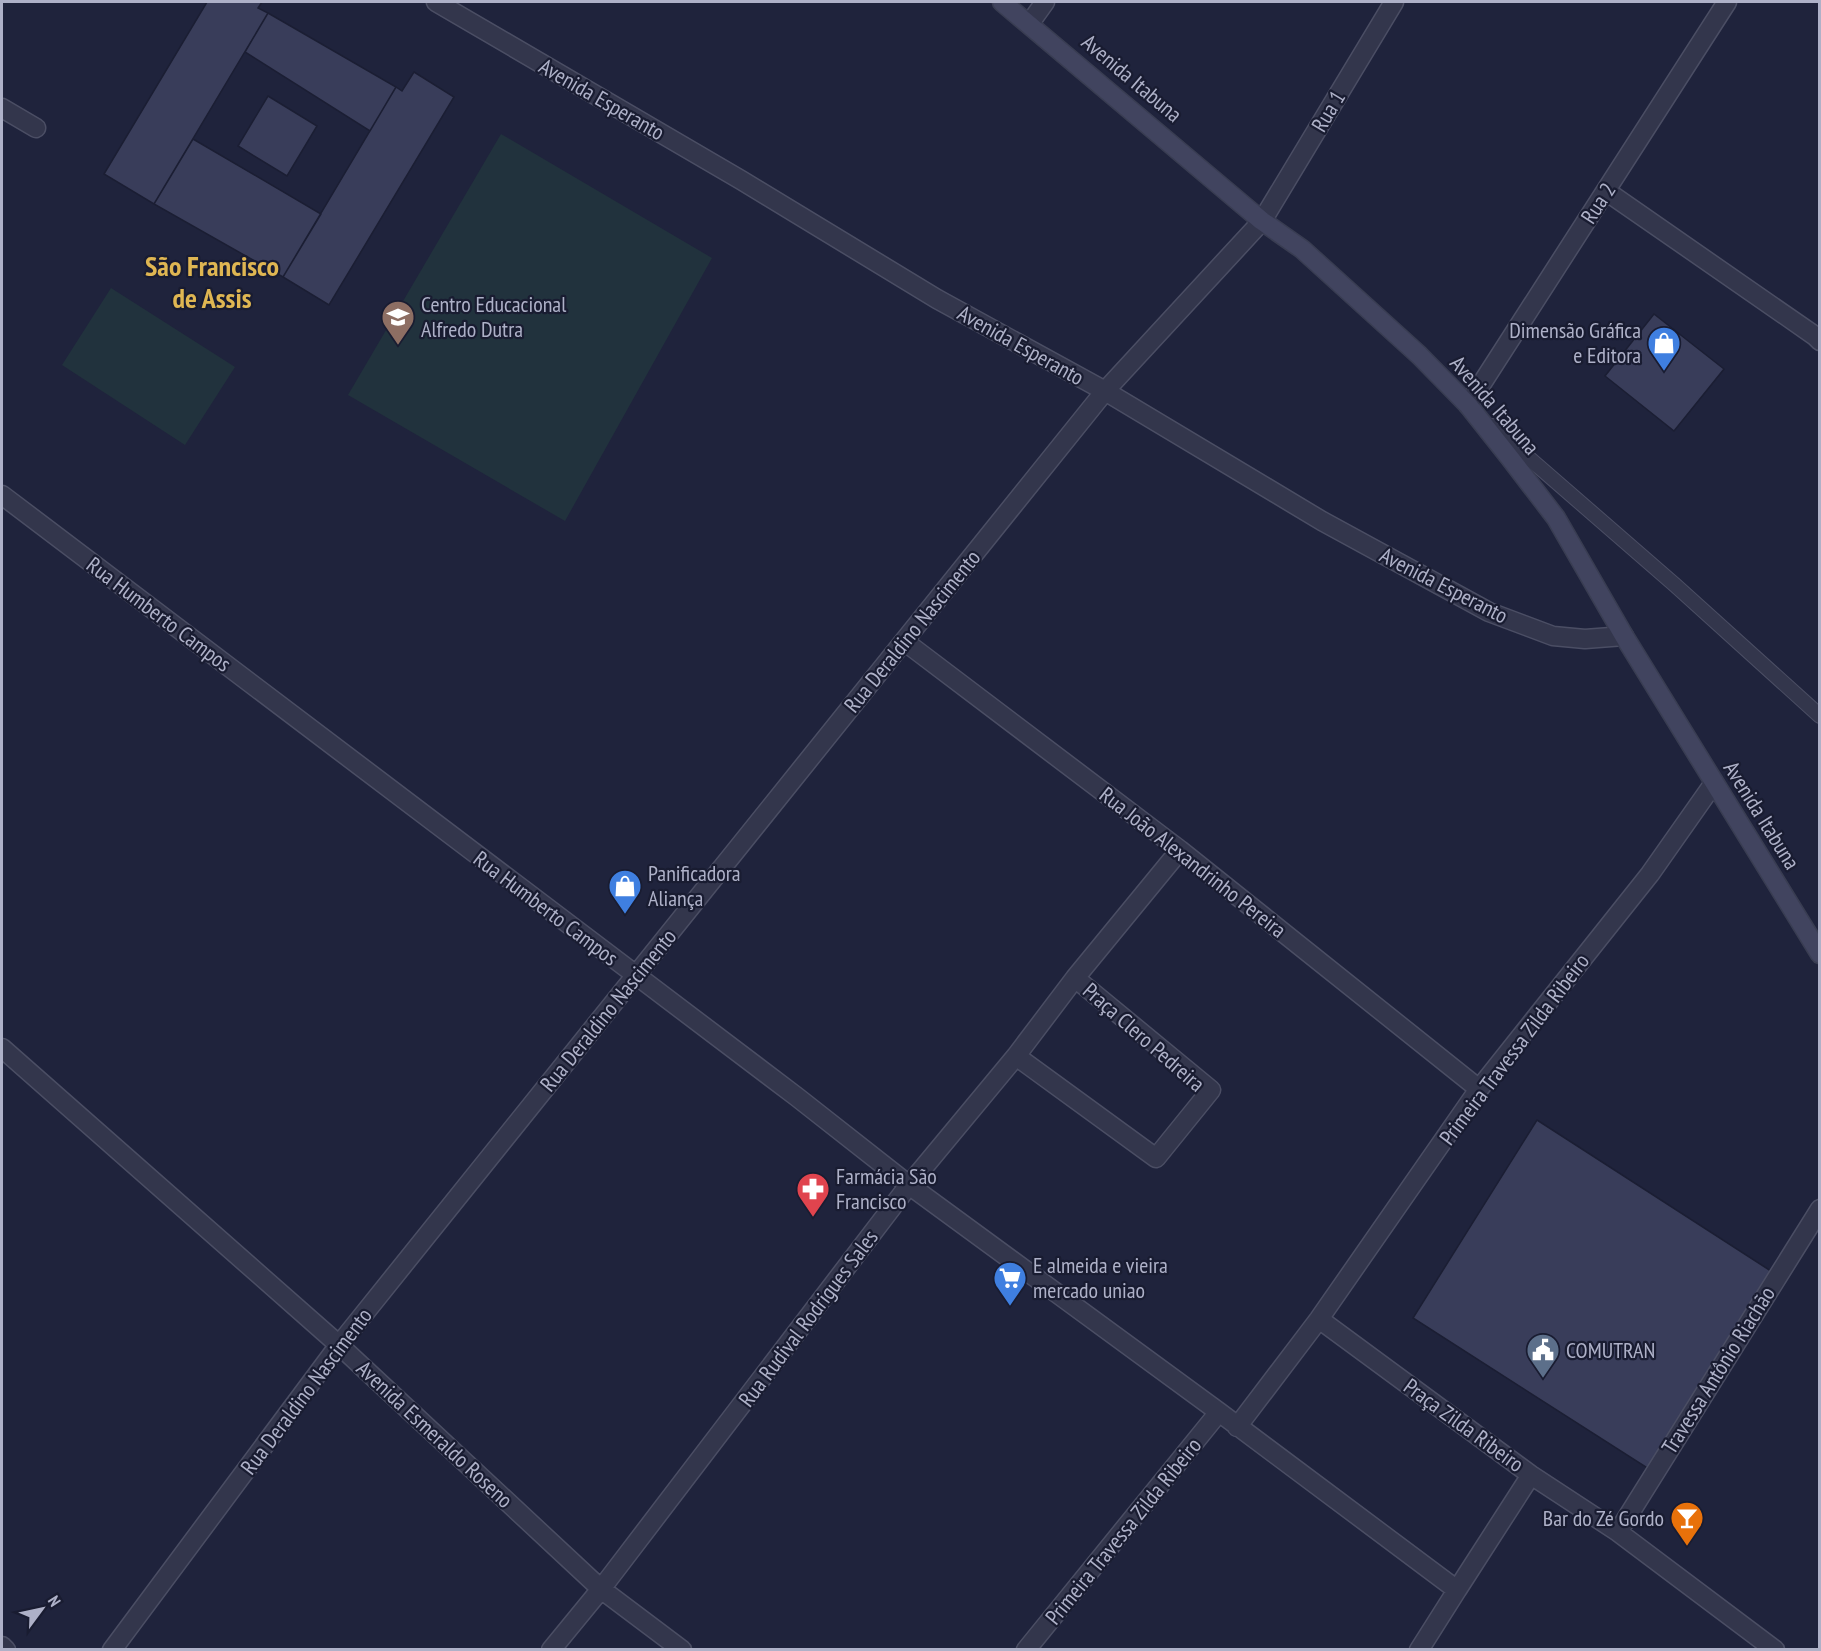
<svg xmlns="http://www.w3.org/2000/svg" width="1821" height="1651" font-family="'PT Sans Narrow',sans-serif">
	<style>
		.green { fill: #21323d }
		.building { fill: #393d5a; stroke: #1b1e33; stroke-width: 1.5 }
		.lines { fill: none; stroke-linecap: round; stroke-linejoin: round }
		.service-casing { stroke: #4b4e64; stroke-width: 16 }
		.minor-casing { stroke: #4b4e64; stroke-width: 21 }
		.secondary-casing { stroke: #393d52; stroke-width: 21 }
		.service { stroke: #33364c; stroke-width: 14 }
		.minor { stroke: #33364c; stroke-width: 18 }
		.secondary { stroke: #41445f; stroke-width: 18 }
		.labels { text-anchor: middle; dominant-baseline: central; stroke-width: 4.5; stroke-linejoin: round; paint-order: stroke }
		.street-label { font-size: 22px; fill: #aeb1c8; stroke: #191c31 }
		.poi-label { font-size: 22px; fill: #aeb1c8; stroke: #191c31; text-anchor: start }
		.district-label { font-size: 28px; font-weight: bold; fill: #dfb652; stroke: #191c31 }
	</style>
	<rect width="100%" height="100%" fill="#1f233c"/>
	<!-- green -->
	<path class="green" d="M501 134 712 258 565 521 348 395Z
		M111 288 235 367 185 445 62 365Z"/>
	<!-- building -->
	<path class="building" d="M207 2H262L258 8 268 13 154 204 104 174Z
		M268 13 396 87 370 131 245 52Z
		M414 72 454 97 329 305 283 277 396 87 402 91Z
		M268 96 317 126 287 176 238 146Z
		M193 139 321 214 283 277 154 204Z
		M1654 314 1724 369 1674 431 1605 376Z
		M1537 1120 1771 1271 1652 1471 1413 1318Z"/>
	<g class="lines">
		<!-- service casing -->
		<g class="service-casing">
			<path id="service" d="M1492 426 1675 585 1820 716"/>
		</g>
		<!-- minor casing -->
		<g class="minor-casing">
			<path id="minor" d="M436 2 741 180 937 299 1105 391 1322 521 1489 612 1553 636 1585 639 1624 636
				M1030 23 1045 2
				M2 108 36 128
				M1606 191 1815 336 1820 341
				M1468 405 1727 2
				M2 495 797 1097 909 1185 1219 1412 1457 1590 1531 1475
				M904 641 1180 850 1479 1089
				M2 1048 339 1345 601 1589 682 1650
				M1016 1056 1156 1158 1211 1090 1075 978
				M1319 1319 1531 1475 1618 1532 1775 1650
				M1237 1427 1319 1319 1479 1089 1650 874 1714 783
				M1618 1532 1820 1209
				M2 1646 6 1650
				M112 1650 339 1345 904 641 1105 391 1262 221 1394 2
				M551 1650 601 1589 909 1185 1016 1056 1075 978 1180 850
				M1026 1650 1219 1412
				M1419 1650 1457 1590"/>
		</g>
		<!-- secondary casing -->
		<g class="secondary-casing">
			<path id="secondary" d="M1002 2 1262 221 1302 249 1419 355 1468 405 1510 458 1556 518 1624 636 1820 954"/>
		</g>
		<!-- service -->
		<use href="#service" class="service"/>
		<!-- minor -->
		<use href="#minor" class="minor"/>
		<!-- secondary -->
		<use href="#secondary" class="secondary"/>
	</g>
	<!-- icons -->
	<defs>
		<g id="school-pin" transform="scale(1.725)"><path d="M0 17L-7.5 6A9.5 9.5 0 1 1 7.5 6Z" fill="#8d6e63" stroke="#191c31"/><path d="M0-5L7-2L0 1L-7-2ZM-4 1L0 2.5L4 1V4Q0 6-4 4Z" fill="#fff"/></g>
		<g id="shop-pin" transform="scale(1.725)"><path d="M0 17L-7.5 6A9.5 9.5 0 1 1 7.5 6Z" fill="#3f7fe0" stroke="#191c31"/><path d="M-5-2.5h2.3a2.7 3.5 0 0 1 5.4 0H5L5.5 6h-11ZM-1.5-2.5h3a1.5 2.3 0 0 0-3 0Z" fill="#fff"/></g>
		<g id="pharmacy-pin" transform="scale(1.725)"><path d="M0 17L-7.5 6A9.5 9.5 0 1 1 7.5 6Z" fill="#e0444e" stroke="#191c31"/><path d="M-2-6h4v4h4v4h-4v4h-4v-4h-4v-4h4Z" fill="#fff"/></g>
		<g id="supermarket-pin" transform="scale(1.725)"><path d="M0 17L-7.5 6A9.5 9.5 0 1 1 7.5 6Z" fill="#3f7fe0" stroke="#191c31"/><path d="M-6-5.5h2.5l.6 2H6L4.5 2H-2.5L-4.4-4H-6ZM-1.5 3.2a1.3 1.3 0 1 0 .1 0ZM3 3.2a1.3 1.3 0 1 0 .1 0Z" fill="#fff"/></g>
		<g id="civic-pin" transform="scale(1.725)"><path d="M0 17L-7.5 6A9.5 9.5 0 1 1 7.5 6Z" fill="#5c6f8a" stroke="#191c31"/><path d="M-.6-6.5H3V-4.5H.6V-3L4-1V1h2V6H-6V1h2V-1L-.6-3ZM-1.2 2.5V6h2.4V2.5Z" fill="#fff"/></g>
		<g id="bar-pin" transform="scale(1.725)"><path d="M0 17L-7.5 6A9.5 9.5 0 1 1 7.5 6Z" fill="#e8710a" stroke="#191c31"/><path d="M-6-5H6L.8 .8V4.5H3.5V6h-7V4.5H-.8V.8Z" fill="#fff"/></g>
	</defs>
	<g fill-rule="evenodd">
		<use href="#school-pin" x="398" y="317"/>
		<use href="#shop-pin" x="1664" y="343"/>
		<use href="#shop-pin" x="625" y="886"/>
		<use href="#pharmacy-pin" x="813" y="1189"/>
		<use href="#supermarket-pin" x="1010" y="1278"/>
		<use href="#civic-pin" x="1543" y="1350"/>
		<use href="#bar-pin" x="1687" y="1518"/>
	</g>
	<g class="labels">
		<!-- street labels -->
		<g class="street-label">
			<text transform="translate(1132 78) rotate(40)">Avenida Itabuna</text>
			<text transform="translate(602 99) rotate(30)">Avenida Esperanto</text>
			<text transform="translate(1328 111) rotate(-59)">Rua 1</text>
			<text transform="translate(1598 203) rotate(-57)">Rua 2</text>
			<text transform="translate(1021 345) rotate(29)">Avenida Esperanto</text>
			<text transform="translate(1495 405) rotate(49)">Avenida Itabuna</text>
			<text transform="translate(1444 585) rotate(27)">Avenida Esperanto</text>
			<text transform="translate(159 614) rotate(37)">Rua Humberto Campos</text>
			<text transform="translate(912 631) rotate(-51)">Rua Deraldino Nascimento</text>
			<text transform="translate(1762 815) rotate(58)">Avenida Itabuna</text>
			<text transform="translate(1193 862) rotate(38)">Rua João Alexandrinho Pereira</text>
			<text transform="translate(546 908) rotate(37)">Rua Humberto Campos</text>
			<text transform="translate(608 1010) rotate(-51)">Rua Deraldino Nascimento</text>
			<text transform="translate(1144 1037) rotate(41)">Praça Clero Pedreira</text>
			<text transform="translate(1514 1049) rotate(-53)">Primeira Travessa Zilda Ribeiro</text>
			<text transform="translate(808 1318) rotate(-53)">Rua Rudival Rodrigues Sales</text>
			<text transform="translate(1718 1370) rotate(-58)">Travessa Antônio Riachão</text>
			<text transform="translate(306 1391) rotate(-53)">Rua Deraldino Nascimento</text>
			<text transform="translate(1464 1425) rotate(36)">Praça Zilda Ribeiro</text>
			<text transform="translate(435 1434) rotate(43)">Avenida Esmeraldo Roseno</text>
			<text transform="translate(1123 1531) rotate(-51)">Primeira Travessa Zilda Ribeiro</text>
		</g>
		<!-- poi labels -->
		<g class="poi-label">
			<text x="421" y="304">Centro Educacional<tspan x="421" dy="25">Alfredo Dutra</tspan></text>
			<text x="1641" y="330" text-anchor="end">Dimensão Gráfica<tspan x="1641" dy="25">e Editora</tspan></text>
			<text x="648" y="873">Panificadora<tspan x="648" dy="25">Aliança</tspan></text>
			<text x="836" y="1176">Farmácia São<tspan x="836" dy="25">Francisco</tspan></text>
			<text x="1033" y="1265">E almeida e vieira<tspan x="1033" dy="25">mercado uniao</tspan></text>
			<text x="1566" y="1350">COMUTRAN</text>
			<text x="1664" y="1518" text-anchor="end">Bar do Zé Gordo</text>
		</g>
		<!-- district labels -->
		<g class="district-label">
			<text x="212" y="265">São Francisco<tspan x="212" dy="32">de Assis</tspan></text>
		</g>
	</g>
	<!-- border -->
	<rect width="1821" height="1651" fill="none" stroke="#aeb1c8" stroke-width="6"/>
	<!-- north arrow -->
	<g transform="translate(42 1609) rotate(57)" stroke="#191c31" stroke-width="4.5" paint-order="stroke">
	<path d="M0-4.5L10 22L0 15L-10 22Z" fill="#aeb1c8"/>
	<text y="-9" font-size="16" font-weight="bold" text-anchor="middle" fill="#aeb1c8">N</text>
	</g>
</svg>
